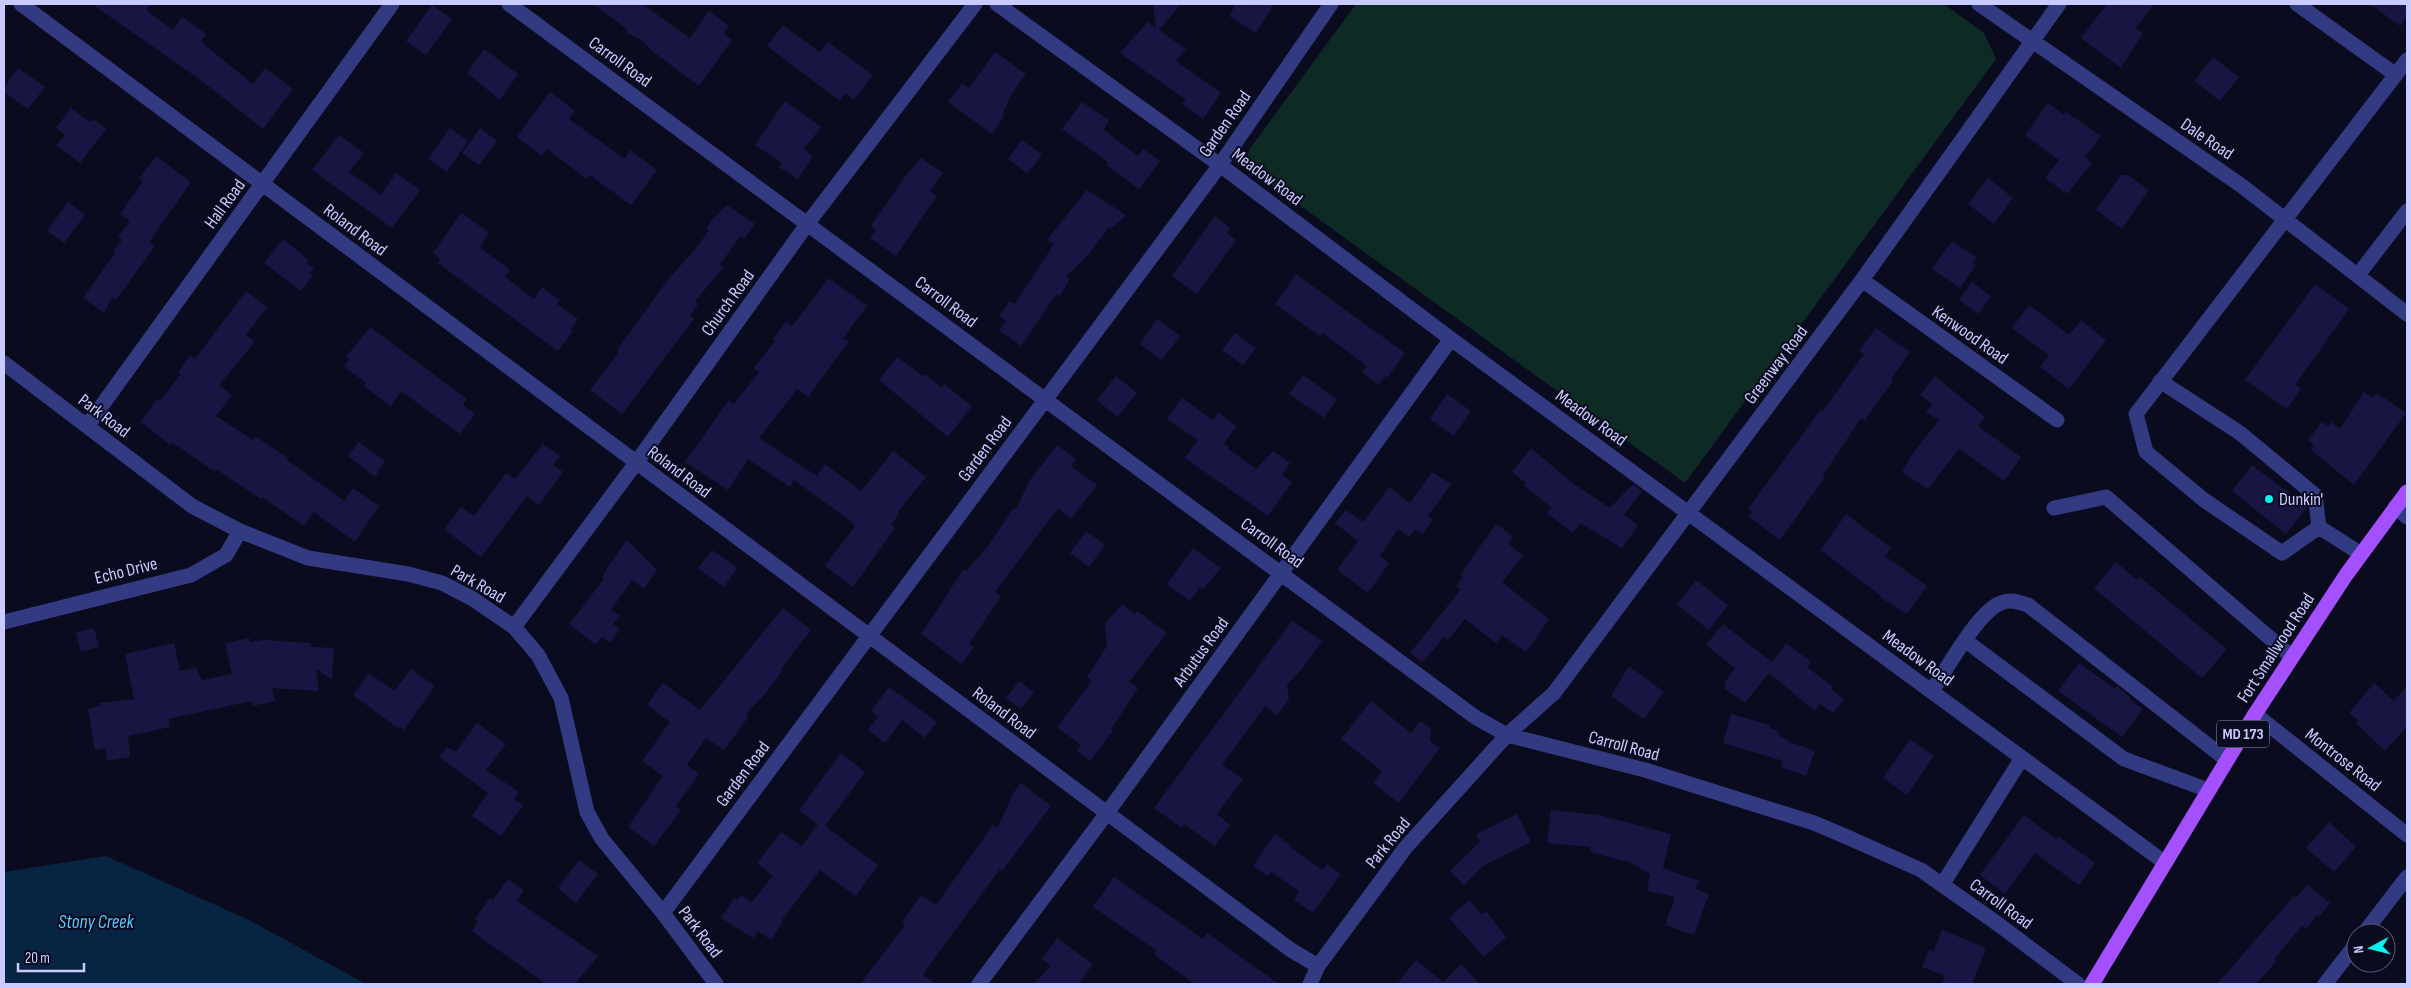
<svg xmlns="http://www.w3.org/2000/svg" width="2411" height="988" font-family="'Sofia Sans Condensed',sans-serif">
	<style>
		.green { fill: #0d2a25 }
		.water { fill: #072442 }
		.building { fill: #181542 }
		.lines { fill: none; stroke-linecap: round; stroke-linejoin: round }
		.minor { stroke: #323a82; stroke-width: 15 }
		.major { stroke: #a550ff; stroke-width: 15 }
		.poi-dot { fill: #00f4eb; stroke: #0b0b1f; stroke-width: 2 }
		.labels { text-anchor: middle; dominant-baseline: central; stroke-width: 4; stroke-linejoin: round; paint-order: stroke }
		.shield { fill: #0b0b1f; stroke: #9091bc; stroke-width: 1 }
		.shield-label { font-size: 16px; font-weight: bold; fill: #c9caff }
		.street-label { font-size: 18px; fill: #c9caff; stroke: #0b0b1f }
		.poi-label { font-size: 18px; fill: #c9caff; stroke: #0b0b1f; text-anchor: start }
		.water-label { font-size: 19px; font-style: italic; fill: #57c8ff; stroke: #0b0b1f }
	</style>
	<rect width="100%" height="100%" fill="#0b0b1f"/>
	<!-- green -->
	<path class="green" d="M1356 4H1944L1984 33 1996 59 1685 483 1245 166 1249 150Z"/>
	<!-- water -->
	<path class="water" d="M106 856 249 920 366 984H4V872Z"/>
	<!-- building -->
	<path class="building" d="M92 4H151L146 10 173 30 182 17 206 34 201 42 253 84 265 68 293 89 263 129 202 81Z
		M593 4H642L690 38 709 11 729 26 724 33 732 40 699 86 652 51 644 42 626 32 628 30Z
		M1153 4H1181L1159 30 1186 49 1176 61 1221 93 1203 119 1182 104 1186 100 1120 53 1148 22 1156 28Z
		M1236 4H1274L1256 33 1229 16Z
		M2107 4H2154L2136 28 2143 34 2121 68 2081 38Z
		M2370 4H2407V16L2400 26Z
		M432 5 452 19 426 55 406 41Z
		M783 25 820 52 828 42 873 75 854 100 845 93 840 101 767 46Z
		M484 49 518 74 500 100 467 73Z
		M995 52 1026 74 1012 93 1003 113 1005 114 992 134 948 102 962 83 969 88Z
		M2213 57 2239 77 2220 101 2194 81Z
		M18 68 45 87 28 109 4 92V88Z
		M550 92 575 111 569 119 625 159 630 150 657 170 631 205 590 175 587 179 547 149 542 156 517 137Z
		M785 101 821 127 804 149 813 156 798 179 779 167 782 163 755 145Z
		M1082 102 1109 120 1104 130 1138 156 1143 149 1160 161 1139 189 1106 165 1108 162 1062 129Z
		M2048 103 2064 115 2066 112 2101 136 2085 157 2092 163 2067 194 2045 178 2059 160 2025 135Z
		M71 108 90 122 93 119 106 129 80 163 56 145 65 135 56 128Z
		M450 128 468 141 447 172 428 159Z
		M480 128 497 141 479 165 462 153Z
		M339 135 364 153 349 172 381 195 396 173 420 190 392 228 312 170Z
		M1022 140 1042 154 1032 169 1030 168 1027 173 1008 159Z
		M156 156 191 182 149 242 155 246 116 300 112 297 104 313 83 298 115 253 113 252 122 240 118 237 130 221 120 214 143 181 139 178Z
		M921 158 943 173 930 191 937 196 896 256 870 238 876 230 871 226 906 175Z
		M2121 175H2128L2149 190 2122 229 2096 210Z
		M1988 178 2013 198 1994 224 1968 204Z
		M1087 190 1126 215 1111 229 1109 227 1089 254 1066 277 1070 279 1060 296 1056 294 1021 346 999 330 1006 321 999 316 1010 301 1015 304 1054 244 1047 240Z
		M68 202 85 215 64 243 47 231Z
		M727 205 755 224 744 239 740 236 720 265 723 268 695 301 698 304 690 316 694 319 622 414 590 390 619 352 617 350 667 281 697 247 709 230 706 228 711 221Z
		M461 213 489 232 480 248 510 270 505 277 534 299 542 287 560 300 557 304 578 319 571 329 573 331 558 351 438 263 440 259 433 253Z
		M1215 216 1230 228 1227 233 1236 240 1197 294 1172 276Z
		M283 239 309 260 306 263 314 268 310 273 313 275 301 291 264 263Z
		M1952 241 1977 258 1973 263 1976 265 1960 288 1932 269Z
		M1296 274 1405 353 1387 378 1385 376 1379 385 1362 372 1367 366 1323 333 1320 336 1275 304Z
		M829 278 867 306 843 338 849 341 808 397 797 389 759 438 817 476 825 464 861 491 893 451 926 477 897 513 899 514 891 525 895 528 853 587 825 566 855 526 848 519 794 480 790 487 748 459 728 490 685 462 729 400 734 404 759 372 754 368 775 341 773 339 786 321 792 326Z
		M1972 282 1991 296 1979 314 1959 300Z
		M2315 284 2349 309 2295 385 2301 389 2287 409 2245 380Z
		M246 291 267 307 246 335 255 342 219 385 232 395 216 416 253 440 255 436 288 458 287 460 344 501 353 488 379 506 355 542 314 512 304 526 262 497 261 499 216 469 215 472 172 442 170 445 141 422 157 399 160 401 181 374 178 372 190 355 195 359Z
		M2029 305 2069 335 2081 320 2106 340 2069 389 2040 367 2049 355 2012 328Z
		M1157 319 1180 336 1162 360 1140 344Z
		M370 327 467 399 463 405 475 414 460 434 401 391 391 406 364 386 366 383 344 366 349 359 346 357Z
		M1876 328 1910 352 1891 379 1893 381 1864 421 1861 418 1823 475 1825 477 1780 540 1749 517 1752 512 1748 509 1813 420 1820 410 1822 412 1864 354 1859 351Z
		M1235 333 1256 348 1243 365 1222 350Z
		M897 357 923 376 925 374 942 388 944 384 972 406 948 437 879 380Z
		M1303 375 1337 399 1324 418 1289 394Z
		M1116 376 1137 393 1117 417 1097 400Z
		M1935 376 1985 417 1978 426 2021 457 2004 481 1959 449 1928 489 1902 472 1909 461 1908 460 1939 420 1926 412 1932 404 1920 395Z
		M2364 392 2373 398 2377 393 2406 413 2354 485 2311 450 2314 445 2308 440 2322 422 2328 426 2331 422 2340 429Z
		M1447 394 1471 411 1454 436 1430 419Z
		M1182 398 1213 420 1218 412 1237 426 1224 443 1229 447 1228 449 1256 469 1273 451 1290 463 1282 475 1292 482 1268 516 1185 458 1198 440 1167 419Z
		M359 442 385 461 375 477 348 456Z
		M543 444 560 456 553 465 563 472 539 505 527 496 481 557 444 529 461 507 474 516 506 473 515 479Z
		M1057 445 1076 459 1071 466 1097 485 1071 519 1058 508 995 592 1001 596 969 644 974 647 962 664 921 634 963 570 966 571 988 546 1014 508 1016 509 1030 480Z
		M1531 448 1571 482 1610 508 1633 484 1642 491 1624 515 1638 525 1622 548 1580 523 1573 533 1547 513 1551 507 1524 486 1526 483 1512 472Z
		M2252 465 2307 507 2286 534 2232 491Z
		M1432 472 1451 484 1428 516 1433 519 1423 534 1415 529 1409 537 1398 529 1380 556 1389 563 1368 593 1337 570 1358 541 1335 523 1346 510 1363 522 1389 487 1410 503Z
		M1846 514 1891 548 1885 556 1927 586 1907 614 1880 597 1881 596 1821 550Z
		M1496 524 1513 536 1508 543 1523 556 1502 582 1549 619 1526 652 1502 635 1496 643 1465 619 1448 640 1444 637 1422 663 1410 653 1461 589 1456 586 1463 577 1460 575Z
		M1086 531 1105 545 1089 567 1070 553Z
		M627 540 657 570 644 589 632 580 611 610 620 616 613 624 620 629 610 643 602 637 596 645 570 625V623L604 579 602 578 609 565Z
		M1193 548 1221 568 1203 589 1200 587 1190 601 1167 584Z
		M712 550 737 568 724 587 698 568Z
		M2116 562 2137 580 2140 577 2227 649 2202 678 2094 588Z
		M1696 580 1728 605 1709 630 1677 605Z
		M1122 604 1135 614 1137 611 1167 633 1129 682 1138 688 1111 729 1113 731 1090 761 1077 751 1081 745 1057 727 1092 681 1087 677 1107 646 1105 624Z
		M783 608 811 630 781 669 783 670 765 694 746 714 749 716 724 750 706 738 687 765 699 774 676 806 681 810 654 846 628 827 663 776 642 761 670 722 647 705 663 683 700 710Z
		M1292 621 1322 641 1302 669 1287 685 1289 699 1277 715 1265 706 1222 765 1243 779 1217 814 1230 825 1215 846 1184 824 1182 828 1154 808Z
		M1723 624 1772 662 1786 643 1811 662 1807 667 1833 687 1831 689 1844 699 1833 713 1820 704 1815 711 1769 673 1745 703 1725 689V682L1735 668 1706 645Z
		M94 628 99 647 81 652 76 632Z
		M249 638 250 642 264 640 311 643V647L334 648 332 680 316 669 319 691 272 688 275 701 253 706 252 701 168 719 170 727 128 736 130 757 107 761 105 748 95 750 88 709 100 706 99 703 134 699 125 654 174 643 180 671 196 668 202 680 232 674 225 643Z
		M2079 663 2115 689 2117 686 2130 697 2129 699 2143 709 2122 737 2058 691Z
		M1629 666 1664 692 1644 719 1611 696Z
		M411 669 435 686 404 730 400 727 398 728 353 695 369 673 394 691Z
		M1019 681 1034 692 1021 709 1006 698Z
		M2374 683 2394 701 2407 686V726L2385 751 2356 723 2358 720 2349 713Z
		M889 687 937 722 925 738 902 720 885 743 868 730 878 717 871 711Z
		M1371 701 1411 733 1420 721 1431 729 1430 741 1440 748 1399 803 1373 783 1382 771 1341 739Z
		M1731 714 1770 725 1769 728 1778 731 1777 734 1790 742 1815 751 1806 776 1781 767 1783 761 1723 743Z
		M477 723 506 744 486 770 519 792 514 799 523 805 501 836 472 816 488 793 439 757 447 747 456 752Z
		M1910 739 1934 756 1907 795 1883 778Z
		M841 753 865 772 825 826 878 865 856 896 820 870 781 921 783 922 771 940 758 931 753 938 721 918 734 898 737 900 741 895 752 902 773 876 757 863 781 832 802 846 818 824 799 810Z
		M1021 783 1051 806 1002 871 1000 869 923 974 935 984H860L905 925 902 922 921 895 936 905 993 825 997 828 1012 797 1011 796Z
		M1551 810 1599 815 1671 834 1663 868 1699 881 1695 889 1709 894 1694 935 1665 925 1675 897 1647 891 1650 874 1629 862 1590 852 1591 847 1547 843Z
		M1517 814 1531 842 1483 866 1464 885 1450 871 1480 842 1476 834Z
		M2024 815 2056 839 2058 836 2095 863 2079 885 2035 853 2005 894 1980 875Z
		M2329 822 2356 847 2334 872 2306 848Z
		M1275 834 1292 847 1291 848 1322 870 1327 864 1341 874 1313 913 1294 900 1299 891 1271 872 1268 876 1253 866Z
		M579 860 598 874 576 903 558 888Z
		M1114 877 1203 939 1207 933 1279 984H1194L1154 954 1157 951 1093 907Z
		M508 879 524 890 517 901 598 956 575 984H546L472 931 478 922 475 919 490 898 493 900Z
		M2307 885 2330 903 2319 917 2317 915 2306 929 2302 926 2275 958 2276 962 2256 984H2217L2294 896 2296 898Z
		M1469 900 1481 914 1486 911 1506 937 1484 957 1449 918Z
		M1942 930 1986 948 1972 984H1941L1945 976 1922 967 1929 950 1933 952Z
		M1057 938 1093 964 1078 984H1033L1051 966 1042 959Z
		M1416 960 1443 982 1461 964 1480 984H1397Z"/>
	<g class="lines">
		<!-- minor -->
		<path class="minor" d="M21 4 1291 950 1318 966
			M509 4 1475 717 1507 735 1645 770 1814 823 1847 837 1921 870 1998 924 2078 984
			M997 4 1220 165 1451 339 2164 862
			M1979 4 2242 186 2407 314
			M2297 4 2396 75
			M2358 275 2407 211
			M1862 280 2057 420
			M4 363 192 506 240 531 308 558 408 574 442 583 473 599 514 627 538 655 561 698 587 812 602 839 663 913 716 984
			M2160 381 2240 433 2315 495 2319 527
			M87 426 392 4
			M2395 507 2407 517
			M2054 508 2106 497 2292 657
			M2361 554 2319 527 2282 553 2204 500 2146 452 2136 414 2407 60
			M4 622 191 575 226 555 240 531
			M514 627 636 463 808 223 975 4
			M1966 641 2124 759 2208 790
			M1932 691C1946 670 1979 610 2001 603 2011 599 2018 602 2028 605L2227 760
			M2255 714 2407 835
			M1942 885 2022 758
			M663 913 1220 165 1331 4
			M2364 933 2407 877
			M979 984 1107 813 1451 339
			M1310 984 1318 966 1406 847 1507 735 1554 693 1862 280 2059 4
			M2325 984 2356 944"/>
		<!-- major -->
		<path class="major" d="M2092 984 2255 714 2346 575 2407 492"/>
	</g>
	<!-- markers -->
	<circle class="poi-dot" cx="2269" cy="499" r="5"/>
	<g class="labels">
		<!-- shield labels -->
		<rect class="shield" x="2217" y="720.5" width="52" height="27" rx="4"/>
		<g class="shield-label">
			<text x="2243" y="734">MD 173</text>
		</g>
		<!-- street labels -->
		<g class="street-label">
			<text transform="translate(620 62) rotate(36)">Carroll Road</text>
			<text transform="translate(1225 124) rotate(-55)">Garden Road</text>
			<text transform="translate(2207 139) rotate(34)">Dale Road</text>
			<text transform="translate(1267 177) rotate(37)">Meadow Road</text>
			<text transform="translate(225 204) rotate(-54)">Hall Road</text>
			<text transform="translate(355 230) rotate(37)">Roland Road</text>
			<text transform="translate(946 302) rotate(37)">Carroll Road</text>
			<text transform="translate(728 303) rotate(-54)">Church Road</text>
			<text transform="translate(1970 335) rotate(35)">Kenwood Road</text>
			<text transform="translate(1776 365) rotate(-53)">Greenway Road</text>
			<text transform="translate(104 416) rotate(37)">Park Road</text>
			<text transform="translate(1591 418) rotate(36)">Meadow Road</text>
			<text transform="translate(985 449) rotate(-53)">Garden Road</text>
			<text transform="translate(679 472) rotate(37)">Roland Road</text>
			<text transform="translate(1272 543) rotate(36)">Carroll Road</text>
			<text transform="translate(126 571) rotate(-14)">Echo Drive</text>
			<text transform="translate(478 584) rotate(30)">Park Road</text>
			<text transform="translate(2276 648) rotate(-57)">Fort Smallwood Road</text>
			<text transform="translate(1201 652) rotate(-54)">Arbutus Road</text>
			<text transform="translate(1918 658) rotate(36)">Meadow Road</text>
			<text transform="translate(1004 713) rotate(37)">Roland Road</text>
			<text transform="translate(1624 746) rotate(15)">Carroll Road</text>
			<text transform="translate(2343 760) rotate(38)">Montrose Road</text>
			<text transform="translate(743 774) rotate(-53)">Garden Road</text>
			<text transform="translate(1388 843) rotate(-51)">Park Road</text>
			<text transform="translate(2001 904) rotate(36)">Carroll Road</text>
			<text transform="translate(700 932) rotate(53)">Park Road</text>
		</g>
		<!-- poi labels -->
		<g class="poi-label">
			<text x="2279" y="499">Dunkin'</text>
		</g>
		<!-- water labels -->
		<g class="water-label">
			<text x="96" y="922">Stony Creek</text>
		</g>
	</g>
	<!-- border -->
	<rect width="2411" height="988" fill="none" stroke="#c9caff" stroke-width="10"/>
	<!-- north arrow -->
	<g transform="translate(2371 948) rotate(263)"><circle r="24" fill="#0b0b1f" stroke="#575779"/>
	<path d="M0-4L9 19L0 12L-9 19Z" fill="#00f4eb"/>
	<text y="-8" font-size="14" font-weight="bold" text-anchor="middle" fill="#c9caff">N</text>
	</g>
	<!-- scale -->
	<path d="M18 963v8h66v-8" fill="none" stroke="#c9caff" stroke-width="2.5"/>
	<text x="25" y="963" font-size="15" fill="#c9caff" stroke="#0b0b1f" stroke-width="4" paint-order="stroke">20 m</text>
</svg>
